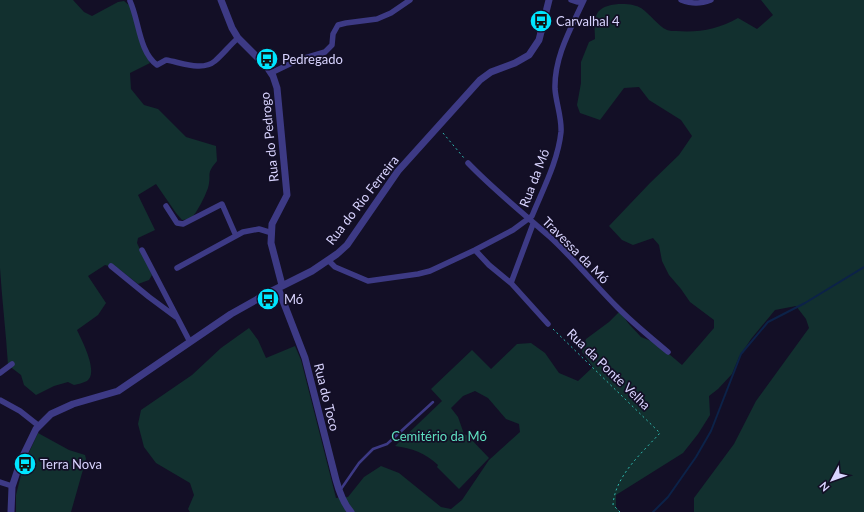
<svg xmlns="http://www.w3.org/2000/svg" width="864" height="512" font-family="Lato,sans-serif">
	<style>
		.green { fill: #12302f }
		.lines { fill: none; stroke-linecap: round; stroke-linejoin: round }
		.stream { stroke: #0c2248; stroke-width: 2 }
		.path { stroke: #2fb8b0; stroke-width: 1; stroke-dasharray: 2 3; stroke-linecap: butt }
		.service { stroke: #3d3a85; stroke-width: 2.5 }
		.minor { stroke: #3d3a85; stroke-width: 5.5 }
		.tertiary { stroke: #3d3a85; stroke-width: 7 }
		.labels { text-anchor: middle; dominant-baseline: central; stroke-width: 3.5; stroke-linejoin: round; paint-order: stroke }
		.poi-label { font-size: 13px; fill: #d9d4ff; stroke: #130f26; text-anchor: start }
		.street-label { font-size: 13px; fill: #d9d4ff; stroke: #130f26 }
		.park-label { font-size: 13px; fill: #5fe0c0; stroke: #130f26 }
	</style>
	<rect width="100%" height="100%" fill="#130f26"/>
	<!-- green -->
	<path class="green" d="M0 0H73L84 12 92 16 118 2 124 1 130 6 143 50 150 63 130 73 131 89 144 105 158 109 186 137 216 146 217 161C205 175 212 173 208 188 204 199 198 210 191 219L182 220 176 213 156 184 138 195 155 230 138 238 137 243 152 275 149 280 138 284 119 269 105 265 88 276 106 303 98 315 77 330C82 341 99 372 87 381 83 383 78 384 74 385L68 382 54 386 36 395 24 385 21 375 8 365C6 333 2 300 0 268Z
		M761 0H864V512H694V498L734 444 756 401 809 328 806 319 796 306 775 310 751 339 739 357 732 374 718 389 709 396 710 415 698 434 683 453 616 495V507L620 512H190L188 509 194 495 190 483 156 463 144 447 138 424 141 410 192 375 221 348 249 328 258 340 266 358 295 346 301 360 336 498 348 497 364 477 381 466 399 473 441 507 451 509 462 500 489 460 520 432 519 424 506 419 488 398 475 391 463 396 451 408 458 417 464 434 468 436 489 458 459 489 437 467 438 465C425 453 412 448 395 446L442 401 431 389 472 350 491 369 517 344 531 343 545 353 559 373 578 381 593 367 582 352 586 339 609 322 620 311 628 323 641 337 656 343 682 365 714 328V320L690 302 681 289 669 275 662 261 659 245 653 238 633 245 622 240 609 226 650 183 679 155 692 136 681 120 649 100 639 87 624 88 600 120 580 113 577 105 581 83V62L589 42 595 39C595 31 593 20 598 12 605 2 632 2 641 8 650 14 658 26 667 30 669 31 674 31 676 31 698 33 719 29 738 18L757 29 773 15Z
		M38 433 69 450 85 455 86 459 71 512H16V495L24 463Z"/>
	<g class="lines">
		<!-- stream -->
		<path class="stream" d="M653 512 668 497 696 457 711 431 741 354 768 322 805 303 864 267"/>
		<!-- path -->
		<path class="path" d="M443 133 464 158
			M553 329 660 433C641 454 615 476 613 505L620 512"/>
		<!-- service -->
		<path class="service" d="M341 489 359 463 373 449 387 444 433 402"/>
		<!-- minor -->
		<path class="minor" d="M571 0 577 2H583L584 0
			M681 0C692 4 700 4 711 0
			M130 1C139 20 139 52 157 65L166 60C180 62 202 72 215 61 223 54 230 45 238 38
			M271 73 298 60 325 52 332 45 333 34 338 25 346 23 377 19 391 13 410 0
			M468 163C494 190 523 213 550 237 574 259 595 285 618 308 634 324 651 338 668 352
			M166 206 177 223 183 224 222 204 236 236
			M142 250 190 342
			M475 250 489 265 511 283 548 324
			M328 260 335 267 368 281 418 274 430 271 475 250 513 230 532 216C543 189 558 161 561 132 562 118 556 103 555 89 554 58 570 30 583 2
			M111 266 149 297 176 317
			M177 268 243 232 259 229 272 233
			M511 283 533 224
			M0 373 12 364
			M0 400 20 411 39 426
			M0 482 12 486"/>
		<!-- tertiary -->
		<path class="tertiary" d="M221 0 232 28 238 38 267 67 273 76 277 88 287 195 272 224 271 243 282 285
			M278 288 305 358 336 480C339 491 343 503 351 512
			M11 512 12 487 21 460 36 429 51 414 73 404 118 391 231 314 270 292 312 271 337 254 347 245 398 171 480 80 491 72 515 63 529 55 539 40 549 0"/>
	</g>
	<!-- icons -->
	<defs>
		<g id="bus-disc" transform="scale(1.15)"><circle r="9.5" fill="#00e5ff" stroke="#130f26"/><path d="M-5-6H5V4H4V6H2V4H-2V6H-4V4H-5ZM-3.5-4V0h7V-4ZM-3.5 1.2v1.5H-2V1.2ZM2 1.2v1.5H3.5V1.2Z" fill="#111"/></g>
	</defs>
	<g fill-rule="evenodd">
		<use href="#bus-disc" x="541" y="21"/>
		<use href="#bus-disc" x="267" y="59"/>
		<use href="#bus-disc" x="268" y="299"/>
		<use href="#bus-disc" x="25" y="464"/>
	</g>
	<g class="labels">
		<!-- poi labels -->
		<g class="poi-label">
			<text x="556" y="21">Carvalhal 4</text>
			<text x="282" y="59">Pedregado</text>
			<text x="284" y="299">Mó</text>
			<text x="40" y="464">Terra Nova</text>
		</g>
		<!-- street labels -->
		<g class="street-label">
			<text transform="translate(269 137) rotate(-96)">Rua do Pedrogo</text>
			<text transform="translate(534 178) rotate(-69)">Rua da Mó</text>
			<text transform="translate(362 200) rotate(-52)">Rua do Rio Ferreira</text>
			<text transform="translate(576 250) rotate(45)">Travessa da Mó</text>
			<text transform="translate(609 369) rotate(44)">Rua da Ponte Velha</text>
			<text transform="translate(327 397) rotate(76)">Rua do Toco</text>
		</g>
		<!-- park labels -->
		<g class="park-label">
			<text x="439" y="436">Cemitério da Mó</text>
		</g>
	</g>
	<!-- north arrow -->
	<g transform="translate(832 480) rotate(229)" stroke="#130f26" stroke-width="3" paint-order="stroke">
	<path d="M0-3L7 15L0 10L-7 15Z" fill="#d9d4ff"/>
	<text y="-6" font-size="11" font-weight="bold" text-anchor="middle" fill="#d9d4ff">N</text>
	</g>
</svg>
